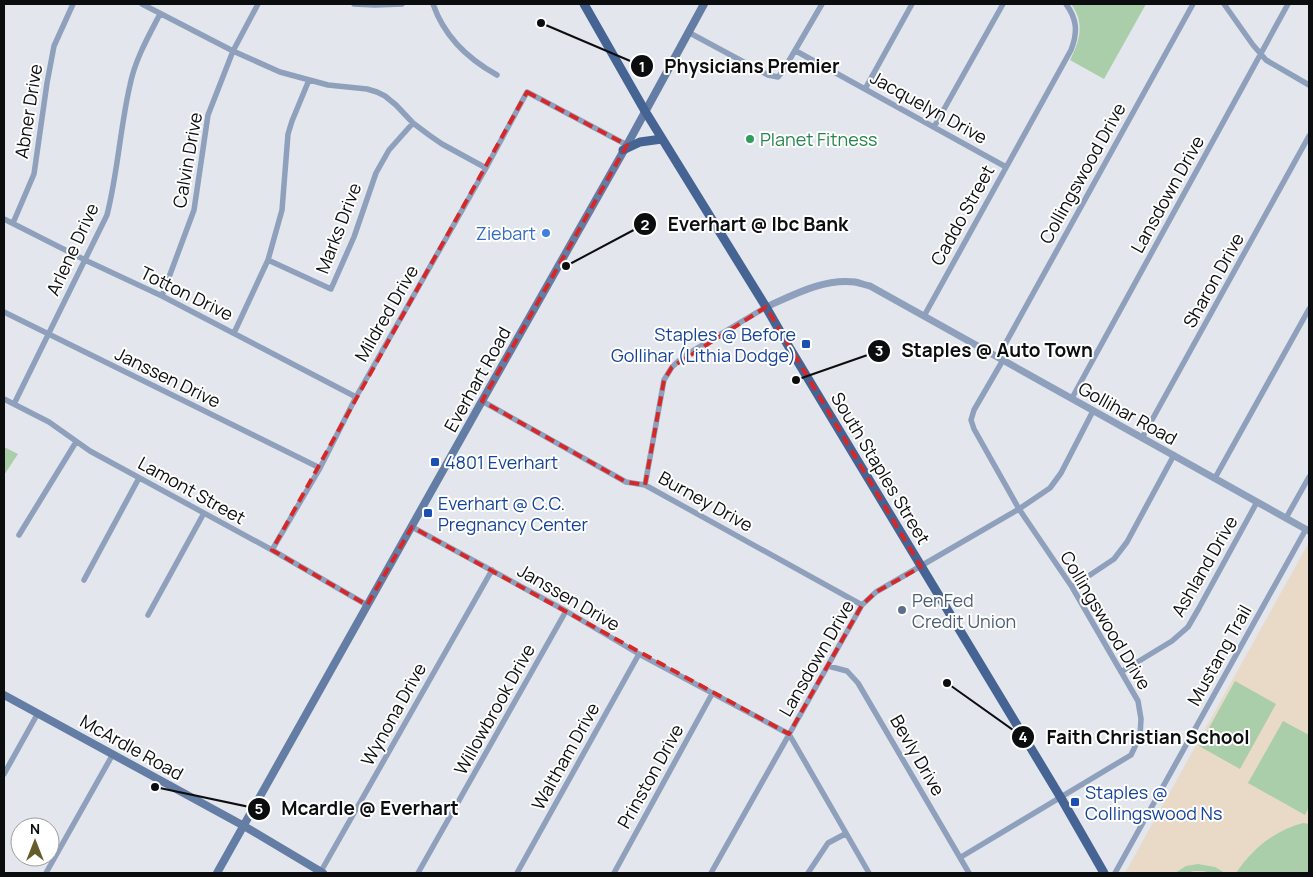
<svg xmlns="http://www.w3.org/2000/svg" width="1313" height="877" font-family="Manrope,sans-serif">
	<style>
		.education { fill: #e8dac7 }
		.green { fill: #a9cea9 }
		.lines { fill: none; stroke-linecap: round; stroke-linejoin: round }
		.minor { stroke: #8ea0bb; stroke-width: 5.5 }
		.tertiary { stroke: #8ea0bb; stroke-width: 7 }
		.secondary { stroke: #647da4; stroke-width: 8 }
		.primary { stroke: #456494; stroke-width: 9 }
		.marked { fill: none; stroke: #d62828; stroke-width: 4; stroke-dasharray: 10 6; stroke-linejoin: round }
		.leisure-dot { fill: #2e9e5b; stroke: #fff; stroke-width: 2 }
		.shop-dot { fill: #3f7fe0; stroke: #fff; stroke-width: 2 }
		.transit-dot { fill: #1a4fb4; stroke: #fff; stroke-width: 2 }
		.service-dot { fill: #5c6f8a; stroke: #fff; stroke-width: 2 }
		.labels { text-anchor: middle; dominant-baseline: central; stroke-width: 4; stroke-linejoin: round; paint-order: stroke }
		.street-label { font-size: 18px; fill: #0c0d0f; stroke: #fff }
		.leisure-label { font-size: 18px; fill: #27864d; stroke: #fff; text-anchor: start }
		.shop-label { font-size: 18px; fill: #366cbe; stroke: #fff; text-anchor: end }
		.transit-label { font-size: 18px; fill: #164399; stroke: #fff; text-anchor: start }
		.service-label { font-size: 18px; fill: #4e5e75; stroke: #fff; text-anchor: start }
		.leader { fill: none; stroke: #0c0d0f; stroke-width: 2 }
		.callout-dot { fill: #0c0d0f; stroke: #fff; stroke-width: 2 }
		.mark-label { font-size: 15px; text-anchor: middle; font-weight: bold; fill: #fff }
		.callout-label { font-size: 19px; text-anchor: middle; font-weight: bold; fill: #0c0d0f; stroke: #fff; stroke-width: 4; stroke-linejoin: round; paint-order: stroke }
	</style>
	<rect width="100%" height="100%" fill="#e3e6ec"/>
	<!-- education -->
	<path class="education" d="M1308 544 1309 545V873H1125Z"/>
	<!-- green -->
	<path class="green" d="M1071 4H1146L1104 79 1070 60C1080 41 1085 22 1071 4Z
		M4 447 18 454 4 475Z
		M1235 681 1276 704 1240 769 1199 746Z
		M1283 721 1309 735V807L1305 815 1248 783Z
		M1303 823 1309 824V873H1236C1253 848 1274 831 1303 823Z
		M1198 864 1215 867 1225 873H1212L1203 871H1193L1188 873H1175L1186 866Z"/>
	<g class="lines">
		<!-- minor -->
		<path class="minor" d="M142 4 233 51 280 72 328 85 367 89 377 92 385 96 396 105 413 123 429 135 442 144 486 168
			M354 4 375 5 402 4
			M433 4C444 36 468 59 497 75
			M1224 4 1253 45 1266 60 1309 85
			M688 32 768 75 778 77 783 71 822 4
			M796 51 1006 167
			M865 89 912 4
			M934 127 1003 4
			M4 219 85 260 162 296 356 397
			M13 223 34 174 47 83 54 46 73 4
			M268 260 331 289 354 237 376 173 389 150 413 123
			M162 296 194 210 208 115 233 51 258 4
			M4 312 320 468
			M924 316 1071 50C1078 32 1077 19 1066 4
			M234 333 268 260 282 210 288 134 292 121 309 80
			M998 357 1193 4
			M1072 398 1288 4
			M4 399 49 422 90 451 272 550 367 605
			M482 401 626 482 645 485 862 605
			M14 404 107 215C118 172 120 128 130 85 135 60 148 37 160 14
			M1142 438 1309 136
			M1215 478 1309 309
			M645 485 664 380 672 367 684 356 766 307
			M1286 518 1309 477
			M412 527 566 611 639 654 789 734 869 873
			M19 535 76 442
			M272 550 320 468 356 397 486 168 527 92 627 145
			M84 580 139 478
			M1072 587 1114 559 1127 542 1174 455
			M148 615 204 513
			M828 666 847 671 858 683 969 873
			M1121 672 1172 641 1188 627 1199 608 1257 502
			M4 774 38 713
			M961 857 1131 755 1140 736 1141 719 1138 701 1072 587 1019 509 974 429 971 420 974 410 1003 360
			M46 873 113 754
			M320 873 492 570
			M418 873 566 611
			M517 873 639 654
			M614 873 712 694
			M711 873 862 605 876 592 1019 509 1050 488 1061 473 1093 411
			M808 873 828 843 845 834
			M1115 873 1306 529"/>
		<!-- tertiary -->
		<path class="tertiary" d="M766 307C793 295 824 278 855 282 860 283 865 285 870 286L1309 531"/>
		<!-- secondary -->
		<path class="secondary" d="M4 695 244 826 323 873
			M217 873 482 401 627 145 704 4"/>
		<!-- primary -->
		<path class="primary" d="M584 4 645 111 766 307 789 347 1061 798 1104 873
			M623 150 640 142 662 139"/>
	</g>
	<!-- marked area -->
	<path class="marked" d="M527 92 627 145 482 401 626 482 645 485 664 380 672 367 766 307 921 567 876 592 862 605 789 734 412 527 367 605 272 550Z"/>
	<!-- markers -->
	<circle class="leisure-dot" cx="750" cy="139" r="5"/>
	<circle class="shop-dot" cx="546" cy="233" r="5"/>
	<g class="transit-dot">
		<rect x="801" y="339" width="10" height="10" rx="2.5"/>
		<rect x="430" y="457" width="10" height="10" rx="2.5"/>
		<rect x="423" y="508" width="10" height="10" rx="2.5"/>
		<rect x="1070" y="797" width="10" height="10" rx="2.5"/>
	</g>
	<circle class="service-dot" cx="902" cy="610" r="5"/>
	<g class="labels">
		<!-- street labels -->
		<g class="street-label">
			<text transform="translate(929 107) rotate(29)">Jacquelyn Drive</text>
			<text transform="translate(28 111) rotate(-81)">Abner Drive</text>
			<text transform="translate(187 160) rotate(-80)">Calvin Drive</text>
			<text transform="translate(1082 173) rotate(-61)">Collingswood Drive</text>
			<text transform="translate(1167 194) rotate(-61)">Lansdown Drive</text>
			<text transform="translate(962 215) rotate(-61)">Caddo Street</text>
			<text transform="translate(338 228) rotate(-69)">Marks Drive</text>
			<text transform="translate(72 249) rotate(-65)">Arlene Drive</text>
			<text transform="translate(1213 280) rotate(-61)">Sharon Drive</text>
			<text transform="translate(187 293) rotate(26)">Totton Drive</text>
			<text transform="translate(386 313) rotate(-60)">Mildred Drive</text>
			<text transform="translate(168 377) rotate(26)">Janssen Drive</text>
			<text transform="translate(477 379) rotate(-61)">Everhart Road</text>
			<text transform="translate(1128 413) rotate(29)">Gollihar Road</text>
			<text transform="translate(881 468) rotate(59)">South Staples Street</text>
			<text transform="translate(192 490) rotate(29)">Lamont Street</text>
			<text transform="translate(706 501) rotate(29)">Burney Drive</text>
			<text transform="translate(1204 566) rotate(-60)">Ashland Drive</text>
			<text transform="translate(569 597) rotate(30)">Janssen Drive</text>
			<text transform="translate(1106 620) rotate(59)">Collingswood Drive</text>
			<text transform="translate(1219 655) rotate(-61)">Mustang Trail</text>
			<text transform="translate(816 658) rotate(-60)">Lansdown Drive</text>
			<text transform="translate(494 709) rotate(-61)">Willowbrook Drive</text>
			<text transform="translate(393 714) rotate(-61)">Wynona Drive</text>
			<text transform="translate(132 747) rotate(29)">McArdle Road</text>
			<text transform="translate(918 755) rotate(60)">Bevly Drive</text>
			<text transform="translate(565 756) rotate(-61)">Waltham Drive</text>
			<text transform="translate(650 776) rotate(-61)">Prinston Drive</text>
		</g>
		<!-- leisure labels -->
		<g class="leisure-label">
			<text x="760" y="139">Planet Fitness</text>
		</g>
		<!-- shop labels -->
		<g class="shop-label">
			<text x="536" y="233">Ziebart</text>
		</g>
		<!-- transit labels -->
		<g class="transit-label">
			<text x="796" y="334" text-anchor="end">Staples @ Before<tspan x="796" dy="21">Gollihar (Lithia Dodge)</tspan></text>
			<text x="445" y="462">4801 Everhart</text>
			<text x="438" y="503">Everhart @ C.C.<tspan x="438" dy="21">Pregnancy Center</tspan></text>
			<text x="1085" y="792">Staples @<tspan x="1085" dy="21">Collingswood Ns</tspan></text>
		</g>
		<!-- service labels -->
		<g class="service-label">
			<text x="912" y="600">PenFed<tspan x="912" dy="21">Credit Union</tspan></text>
		</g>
	</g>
	<!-- callouts -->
	<path class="leader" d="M541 23L642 66M566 266L645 224M796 380L879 351M947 683L1023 737M155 787L259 809"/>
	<g class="callout-dot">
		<circle cx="541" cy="23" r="5"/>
		<circle cx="566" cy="266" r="5"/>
		<circle cx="796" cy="380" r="5"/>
		<circle cx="947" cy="683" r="5"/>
		<circle cx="155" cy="787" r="5"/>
		<circle cx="642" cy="66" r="12"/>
		<circle cx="645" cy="224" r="12"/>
		<circle cx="879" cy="351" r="12"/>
		<circle cx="1023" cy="737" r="12"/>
		<circle cx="259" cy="809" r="12"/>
	</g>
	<g class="mark-label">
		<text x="642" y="72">1</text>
		<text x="645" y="230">2</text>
		<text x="879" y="356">3</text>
		<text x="1023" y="742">4</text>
		<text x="259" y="814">5</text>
	</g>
	<g class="callout-label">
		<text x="752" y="73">Physicians Premier</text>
		<text x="758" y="231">Everhart @ Ibc Bank</text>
		<text x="997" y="357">Staples @ Auto Town</text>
		<text x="1148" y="744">Faith Christian School</text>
		<text x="370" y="815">Mcardle @ Everhart</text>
	</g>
	<!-- border -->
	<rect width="1313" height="877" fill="none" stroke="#0c0d0f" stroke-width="10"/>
	<!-- north arrow -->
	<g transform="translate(35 842)"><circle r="24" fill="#ffffff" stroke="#9e9e9f"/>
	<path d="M0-4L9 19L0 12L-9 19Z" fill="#645d29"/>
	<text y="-8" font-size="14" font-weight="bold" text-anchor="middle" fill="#0c0d0f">N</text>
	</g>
</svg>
